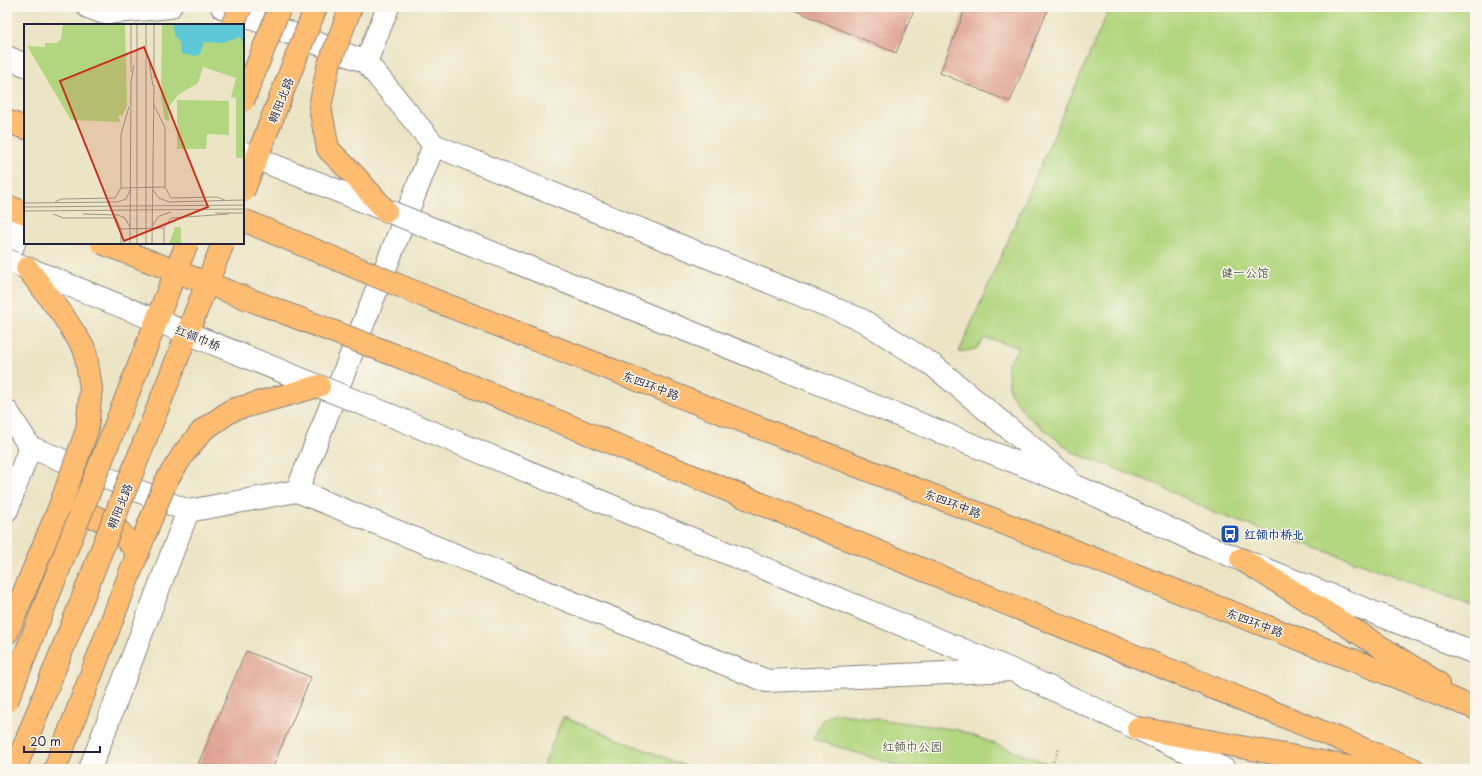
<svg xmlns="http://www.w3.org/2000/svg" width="1482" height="776" font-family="'Playpen Sans','LXGW WenKai TC',sans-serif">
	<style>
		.green { fill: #b2d67f; stroke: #6a7c5d }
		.building { fill: #dfa291 }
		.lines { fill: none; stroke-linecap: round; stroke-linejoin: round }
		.minor-casing { stroke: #868380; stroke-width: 24 }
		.major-casing { stroke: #868380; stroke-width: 24 }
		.highway-casing { stroke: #868380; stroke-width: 24 }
		.path { stroke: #868380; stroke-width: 2.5; stroke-dasharray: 1 3; stroke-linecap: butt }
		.minor { stroke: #fff; stroke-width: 22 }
		.major { stroke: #febc70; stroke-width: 22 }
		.highway { stroke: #febc70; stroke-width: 22 }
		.minor-bridge-casing { stroke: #868380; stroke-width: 24; stroke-linecap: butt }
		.major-bridge-casing { stroke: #868380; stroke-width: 24; stroke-linecap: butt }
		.highway-bridge-casing { stroke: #868380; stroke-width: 24; stroke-linecap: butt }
		.minor-bridge { stroke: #fff; stroke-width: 22 }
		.major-bridge { stroke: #febc70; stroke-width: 22 }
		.highway-bridge { stroke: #febc70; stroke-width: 22 }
		.labels { text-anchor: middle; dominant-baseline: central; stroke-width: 3; stroke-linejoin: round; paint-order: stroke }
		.street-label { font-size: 12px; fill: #22223b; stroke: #fbf7ec }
		.park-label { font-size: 12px; fill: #4d584f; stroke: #fbf7ec }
		.transit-label { font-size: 12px; font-weight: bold; fill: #164399; stroke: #fbf7ec; text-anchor: start }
		.inset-road { fill: none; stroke: #9b968e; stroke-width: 1 }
		.view { fill: #c8321e; fill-opacity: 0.15; stroke: #c8321e; stroke-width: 2 }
		.inset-edge { fill: none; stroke: #22223b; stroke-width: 2 }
	</style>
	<rect width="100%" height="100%" fill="#fbf7ec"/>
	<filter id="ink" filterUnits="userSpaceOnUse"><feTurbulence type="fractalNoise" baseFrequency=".025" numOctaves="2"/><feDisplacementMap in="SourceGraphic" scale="8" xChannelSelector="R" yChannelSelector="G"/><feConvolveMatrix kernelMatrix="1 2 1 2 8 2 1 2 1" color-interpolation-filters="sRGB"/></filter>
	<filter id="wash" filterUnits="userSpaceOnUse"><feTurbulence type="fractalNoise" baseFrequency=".012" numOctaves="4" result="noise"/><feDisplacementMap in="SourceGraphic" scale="16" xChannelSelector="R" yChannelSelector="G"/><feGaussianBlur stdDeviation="0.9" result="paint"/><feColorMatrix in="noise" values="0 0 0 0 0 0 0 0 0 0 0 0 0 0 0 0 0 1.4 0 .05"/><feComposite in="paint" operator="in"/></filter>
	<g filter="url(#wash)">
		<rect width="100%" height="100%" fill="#ebe4c5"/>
		<!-- green -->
		<path class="green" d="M1110 7H1475V607L1363 564 1214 513 1159 485 1074 453 1026 415 1010 392 1007 365 1019 347 985 338 976 349 959 352Z
			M834 713 958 730 1062 769H908L813 739 822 721Z
			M563 717 693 769H542Z"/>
		<g id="blocks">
			<!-- building -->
			<path class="building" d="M787 7H915L896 53Z
				M966 7H1049L1010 102 940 73Z
				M246 651 311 677 272 769H196Z"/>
		</g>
	</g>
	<g filter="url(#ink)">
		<use href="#blocks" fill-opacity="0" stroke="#868380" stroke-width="1"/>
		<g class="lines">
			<!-- minor casing -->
			<g class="minor-casing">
				<path id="minor" d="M88 7 104 13 170 7
					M222 7 366 62
					M388 7 366 62 434 145 862 320 934 366 1066 476
					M7 57 25 65
					M453 237 1080 488 1202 544 1475 653
					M7 261 25 215
					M7 411 30 447 7 510
					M390 415 1012 670 1224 769
					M30 447 188 511
					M297 491 434 145
					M90 769 188 511 297 491 767 681 1012 670"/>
			</g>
			<!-- major casing -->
			<g class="major-casing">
				<path id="major" d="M63 520 73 516 96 517 120 532 138 553
					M7 633 60 506
					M55 769 145 534"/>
			</g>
			<!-- highway casing -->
			<g class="highway-casing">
				<path id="highway" d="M7 121 25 128
					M7 206 25 213
					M431 299 1475 708
					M405 359 1413 769
					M1241 559 1438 683
					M1138 728 1360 769"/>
			</g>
			<!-- path -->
			<path class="path" d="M1050 769 1059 749"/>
			<!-- minor -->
			<use href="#minor" class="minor"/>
			<!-- major -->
			<use href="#major" class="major"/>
			<!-- highway -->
			<use href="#highway" class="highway"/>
			<!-- minor-bridge casing -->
			<g class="minor-bridge-casing">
				<path id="minor-bridge" d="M243 153 453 237
					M7 260 390 415"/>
			</g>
			<!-- major-bridge casing -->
			<g class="major-bridge-casing">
				<path id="major-bridge" d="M351 7 328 67 320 107 328 149 354 175 386 211
					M232 25 241 7
					M243 101 280 7
					M243 192 316 7
					M27 268 62 314 85 350 91 388 87 430 60 506
					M145 534 166 481 184 453 203 430 232 410 319 386
					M7 701 187 243
					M15 769 223 243"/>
			</g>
			<!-- highway-bridge casing -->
			<g class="highway-bridge-casing">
				<path id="highway-bridge" d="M243 220 431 299
					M102 243 405 359"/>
			</g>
			<!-- minor-bridge -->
			<use href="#minor-bridge" class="minor-bridge"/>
			<!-- major-bridge -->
			<use href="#major-bridge" class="major-bridge"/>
			<!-- highway-bridge -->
			<use href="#highway-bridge" class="highway-bridge"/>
		</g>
	</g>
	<!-- icons -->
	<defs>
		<g id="bus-square" transform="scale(1)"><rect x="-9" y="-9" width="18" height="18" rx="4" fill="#1a4fb4" stroke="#fbf7ec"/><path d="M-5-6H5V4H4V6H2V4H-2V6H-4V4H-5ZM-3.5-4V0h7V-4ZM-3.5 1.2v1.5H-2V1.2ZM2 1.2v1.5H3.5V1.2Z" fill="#fff"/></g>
	</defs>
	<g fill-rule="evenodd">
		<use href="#bus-square" x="1230" y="534"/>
	</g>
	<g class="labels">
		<!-- street labels -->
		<g class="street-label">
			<text transform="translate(280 100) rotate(-68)">朝阳北路</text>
			<text transform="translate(198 337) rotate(22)">红领巾桥</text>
			<text transform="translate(651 385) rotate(21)">东四环中路</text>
			<text transform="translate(953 503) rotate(21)">东四环中路</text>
			<text transform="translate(119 506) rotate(-68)">朝阳北路</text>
			<text transform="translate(1255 622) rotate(21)">东四环中路</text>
		</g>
		<!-- park labels -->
		<g class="park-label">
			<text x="1245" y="272">健一公馆</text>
			<text x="912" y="746">红领巾公园</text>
		</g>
		<!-- transit labels -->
		<g class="transit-label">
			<text x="1244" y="534">红领巾桥北</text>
		</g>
	</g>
	<!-- overview -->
	<g transform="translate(24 24)">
		<rect width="220" height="220" fill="#ebe4c5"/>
		<path d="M39 0H101L103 81 99 91 94 92 97 98 47 96 3 22 21 23V19H33L37 15ZM138 0H220V134H212V74L207 73 212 54 179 43 174 59 154 71 144 84 145 97 141 96 137 74ZM153 76 205 77V111L183 110 182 125H153ZM151 203H157V220H145Z" fill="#b2d67f"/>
		<path d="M150 0H220V21L216 13 199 19 180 18 176 30 171 32 158 29 157 18 151 11Z" fill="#5ec8d9"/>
		<path class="inset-road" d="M107 0V48M113 0V220M122 0V220M125 38 129 62M130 54V0M107 58 110 41M130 81 141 104V163L147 174 193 173 201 176M97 164 141 163M128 165 135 174 145 178 220 176M31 178 37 175 91 174 97 164V110L105 83M0 179 93 178 102 175 106 166M0 183 220 181M0 187 220 185M191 189H220M29 190 39 194H92L97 205V220M59 190 94 191 101 194 106 203M128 202 135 192 147 188M97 205 140 204M106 220 107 57M128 220 130 61M140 220V204L147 194 205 190"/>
		<path class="view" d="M120 23 184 183 100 217 36 57Z"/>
		<rect width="220" height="220" class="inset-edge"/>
	</g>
	<!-- margin -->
	<rect width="1482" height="776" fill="none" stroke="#fbf7ec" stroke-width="24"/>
	<!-- scale -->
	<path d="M24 746v6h76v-6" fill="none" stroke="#22223b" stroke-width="2"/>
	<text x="30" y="746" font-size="12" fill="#22223b" stroke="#fbf7ec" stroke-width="3" paint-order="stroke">20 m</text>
</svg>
